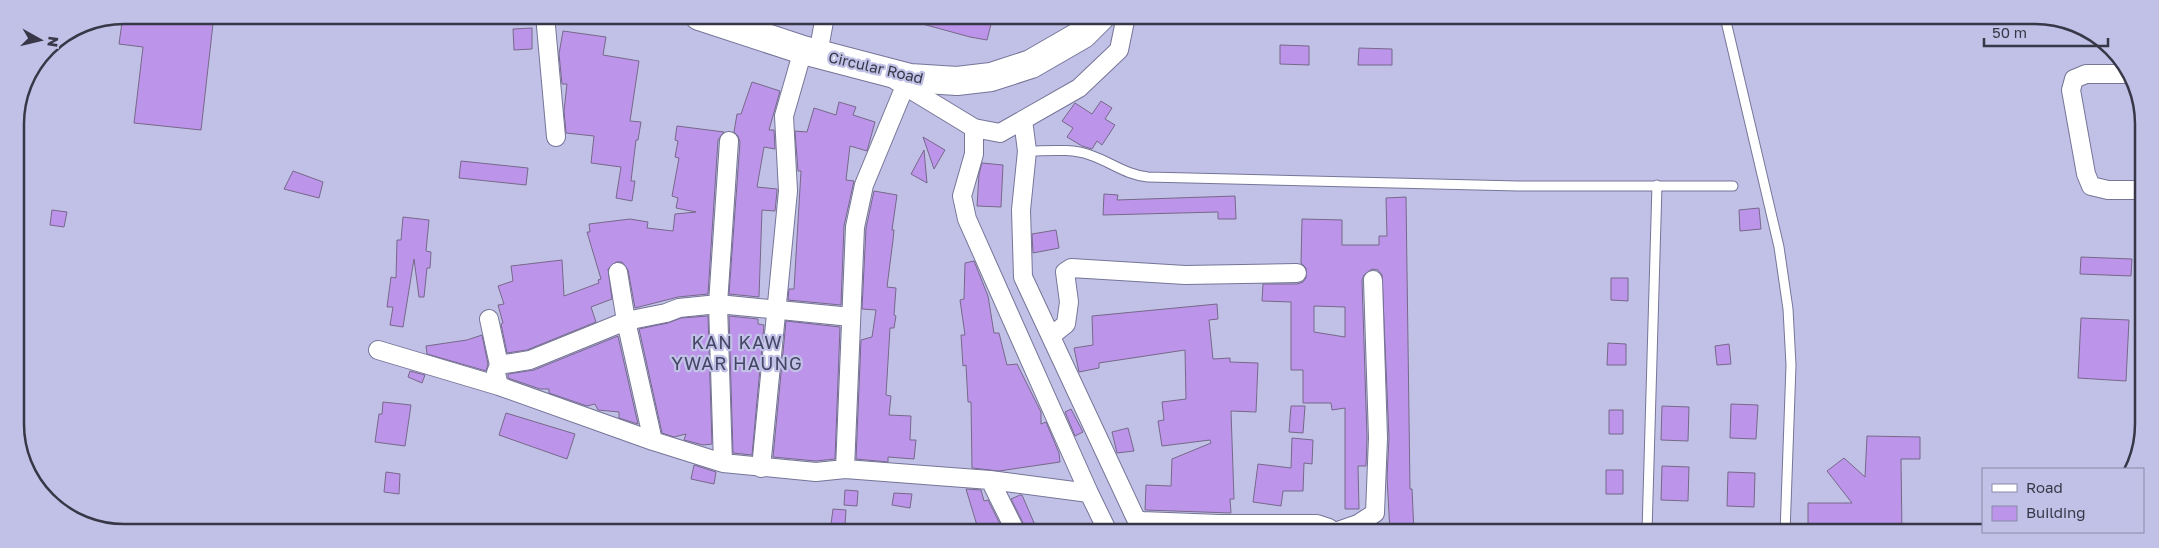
<svg xmlns="http://www.w3.org/2000/svg" width="2159" height="548" font-family="'Golos Text',sans-serif">
	<style>
		.building { fill: #bc95ea; stroke: #776889; fill-rule: evenodd }
		.lines { fill: none; stroke-linecap: round; stroke-linejoin: round }
		.service-casing { stroke: #757598; stroke-width: 11 }
		.minor-casing { stroke: #757598; stroke-width: 20 }
		.primary-casing { stroke: #757598; stroke-width: 30 }
		.service { stroke: #fff; stroke-width: 9 }
		.minor { stroke: #fff; stroke-width: 18 }
		.primary { stroke: #fff; stroke-width: 28 }
		.labels { text-anchor: middle; dominant-baseline: central; stroke-width: 4.5; stroke-linejoin: round; paint-order: stroke }
		.street-label { font-size: 15px; fill: #373747; stroke: #c1c1e8 }
		.quarter-label { font-size: 18px; letter-spacing: 1px; fill: #454565; stroke: #c1c1e8 }
		.rim { fill: none; stroke: #373747; stroke-width: 2.5 }
	</style>
	<rect width="100%" height="100%" fill="#c1c1e8"/>
	<!-- building -->
	<path class="building" d="M123 15H214L201 130 134 123 143 47 119 44Z
		M909 16H993L987 40 970 37 908 20Z
		M532 28V49L514 50 513 29Z
		M563 31 606 37 603 55 639 61 630 121 641 122 638 140H636L631 181H635L632 201 616 198 621 167 591 163 594 136 566 133 564 111 567 84H562L559 54Z
		M1280 45 1309 46V65L1280 64Z
		M1359 48 1392 49V65H1358Z
		M752 82 780 91 769 130H774L775 149 764 147 757 187 777 189V191L775 211 762 210 759 297 729 294 740 142 738 136 734 132 737 114H741Z
		M1101 101 1112 108 1105 119 1115 125 1102 145 1097 141 1092 149 1082 146 1067 137 1073 128 1062 121 1075 103 1092 114Z
		M839 102 856 107 853 115 875 122 867 151 850 146 846 180 854 181 844 226 841 305 788 300 789 289H794L801 171H798L795 131 807 132 814 108 836 115Z
		M677 126 724 132 718 140 708 294 678 297 635 308 628 270 622 262H616L608 269 612 299 591 307 596 322 527 350 507 353 501 324 503 323 498 305 504 304 498 286 513 281 511 266 562 260 564 296 599 283 598 280 601 279 587 232H590L589 224 630 219 648 222 647 228 673 231 675 214 696 212 676 208 678 198 672 196 679 158 675 157 678 141 675 140Z
		M923 137 945 150 934 169Z
		M924 150 927 183 911 174Z
		M461 161 528 168 526 185 459 178Z
		M982 163 1003 165 1001 207 977 206 979 174Z
		M293 171 323 182 319 198 284 189Z
		M874 191 897 195 892 230H894L893 240 887 287 896 288 894 315 896 316 894 328H890L886 395 891 396 889 415 911 416 910 440H916L914 459 888 457V462L856 459 861 340 872 337 876 310 862 309 866 228Z
		M1104 194 1118 195 1117 200 1235 196 1236 219H1218V212L1103 215Z
		M1406 197 1410 489H1412L1414 532H1390L1387 477 1389 438 1382 275 1378 270 1372 269 1364 275 1362 280 1367 438 1366 466H1358L1359 509H1345V408L1332 410 1331 403H1303V370H1291V302L1262 301 1263 284H1297L1303 282 1306 278V268L1301 263 1302 219 1342 220V245H1379V236H1387L1386 198ZM1314 306 1345 307V337L1314 332Z
		M1759 208 1761 229 1740 231 1739 210Z
		M52 210 67 212 64 227 50 225Z
		M403 217 429 220 426 251 431 252 430 268H427L424 297H419L414 259 403 327 390 325 393 307H387L391 277 396 278 397 240H401Z
		M1056 230 1059 248 1033 253 1032 234Z
		M2081 257 2132 259 2131 276 2080 274Z
		M974 261 988 296 994 333H999L1007 365 1017 364 1041 412V424L1046 422 1059 453 1060 462 999 471 972 468 971 402H968L966 365 963 366 961 335H965L960 300 964 299 965 263Z
		M1611 278H1628V301L1611 300Z
		M1217 304 1218 319 1209 320 1213 359 1230 358V362L1258 363 1256 412 1231 411 1234 499H1230L1231 513 1145 510 1146 485 1171 486 1172 459 1211 443 1210 440 1162 446 1158 421 1164 420 1162 402 1186 399 1185 350 1099 363V368L1079 372 1074 348 1093 345 1092 316Z
		M708 316 712 444 703 445 684 440 686 434 674 437 662 433 639 329 668 323 681 318Z
		M729 316 758 319V324L764 325 752 455 733 453Z
		M2081 318 2129 320 2126 381 2078 378Z
		M786 321 840 327 835 459 816 461 773 457Z
		M482 335 488 364 486 371 427 354 426 346 467 340Z
		M618 336 638 424 619 418V412L598 410 595 404 587 406 549 393V389H540L508 378V374L534 370Z
		M1608 343 1626 344V365H1607Z
		M1729 344 1731 364 1717 365 1715 346Z
		M410 371 425 375 422 383 408 377Z
		M383 402 411 405 405 446 375 442 379 414H382Z
		M1731 404 1758 405 1756 439 1730 438Z
		M1291 406H1305L1303 433 1289 432Z
		M1662 406 1689 407 1688 441 1661 440Z
		M1071 409 1083 432 1075 436 1065 412Z
		M1609 410H1623V434H1609Z
		M506 413 575 434 567 459 499 435Z
		M1128 428 1134 451 1117 453 1112 432Z
		M1867 436 1920 437V459H1901L1902 533H1808V503H1852L1827 471 1844 458 1865 477Z
		M1292 438 1313 440 1312 464 1304 463 1303 491H1283L1281 506 1253 502 1258 464 1291 468Z
		M694 465 716 472 714 484 691 479Z
		M1662 466 1689 467 1688 501 1661 500Z
		M1606 470H1623V494H1606Z
		M386 472 400 474 399 494 384 492Z
		M1728 472 1755 473 1754 507 1727 506Z
		M966 489 981 490 984 501 988 500 1002 528 995 532H979Z
		M845 490 858 491 857 506 844 505Z
		M894 493 912 494 910 508 892 505Z
		M1020 495H1022L1035 525 1026 529 1011 499Z
		M833 509 846 510 845 525 831 524Z"/>
	<g class="lines">
		<!-- service casing -->
		<g class="service-casing">
			<path id="service" d="M1725 17 1779 247 1788 309 1791 365 1785 533
				M1027 151C1047 151 1071 148 1090 155 1111 162 1126 175 1148 177L1518 186H1733
				M1647 532 1657 185
				M1647 532H1703"/>
		</g>
		<!-- minor casing -->
		<g class="minor-casing">
			<path id="minor" d="M545 15 556 137
				M818 54 825 16
				M2127 74H2086L2074 79 2071 90 2086 174 2091 186 2108 190H2142
				M895 80 974 128 1000 133 1079 88 1119 50 1126 16
				M1023 120 1027 151 1021 210 1023 277 1136 519 1142 521 1219 524H1317L1329 528 1331 532
				M974 128V154L962 196 967 219 1089 493 1108 532
				M618 272 626 321 653 441
				M489 319 499 365 496 373 499 386 653 441 723 463 718 304 729 141
				M1051 336 1066 324 1069 302 1065 272 1071 268 1185 275 1297 273
				M378 350 499 386
				M499 365 530 360 626 321 666 313 679 308 718 304 851 317
				M723 463 816 472 845 469 990 480 1089 493
				M761 468 788 191 784 116 803 50
				M845 469 855 227 864 185 905 86
				M990 480 1016 532
				M1335 532 1358 524 1375 513 1378 438 1373 280"/>
		</g>
		<!-- primary casing -->
		<g class="primary-casing">
			<path id="primary" d="M699 16 803 50 910 78 957 81 991 77 1031 64 1083 34 1101 16"/>
		</g>
		<!-- service -->
		<use href="#service" class="service"/>
		<!-- minor -->
		<use href="#minor" class="minor"/>
		<!-- primary -->
		<use href="#primary" class="primary"/>
	</g>
	<g class="labels">
		<!-- street labels -->
		<g class="street-label">
			<text transform="translate(876 67) rotate(13)">Circular Road</text>
		</g>
		<!-- quarter labels -->
		<g class="quarter-label">
			<text x="737" y="342">KAN KAW<tspan x="737" dy="21">YWAR HAUNG</tspan></text>
		</g>
	</g>
	<!-- crop -->
	<path d="M0 0H2159V548H0ZM124 24H2035A100 100 0 0 1 2135 124V424A100 100 0 0 1 2035 524H124A100 100 0 0 1 24 424V124A100 100 0 0 1 124 24Z" fill="#c1c1e8" fill-rule="evenodd"/>
	<path class="rim" d="M124 24H2035A100 100 0 0 1 2135 124V424A100 100 0 0 1 2035 524H124A100 100 0 0 1 24 424V124A100 100 0 0 1 124 24Z"/>
	<!-- legend -->
	<rect x="1982" y="468" width="162" height="65" fill="#c1c1e8" stroke="#8a8aa8"/>
	<rect x="1992" y="484" width="25" height="8" fill="#ffffff" stroke="#8a8aa8"/>
	<text x="2026" y="493" font-size="15" fill="#373747">Road</text>
	<rect x="1992" y="506" width="25" height="15" fill="#bc95ea" stroke="#8a8aa8"/>
	<text x="2026" y="518" font-size="15" fill="#373747">Building</text>
	<!-- north arrow -->
	<g transform="translate(40 40) rotate(98)" stroke="#c1c1e8" stroke-width="4" paint-order="stroke">
	<path d="M0-4L9 19L0 12L-9 19Z" fill="#373747"/>
	<text y="-8" font-size="14" font-weight="bold" text-anchor="middle" fill="#373747">N</text>
	</g>
	<!-- scale -->
	<path d="M1984 38v8h124v-8" fill="none" stroke="#373747" stroke-width="2.5"/>
	<text x="1992" y="38" font-size="15" fill="#373747" stroke="#c1c1e8" stroke-width="4" paint-order="stroke">50 m</text>
</svg>
